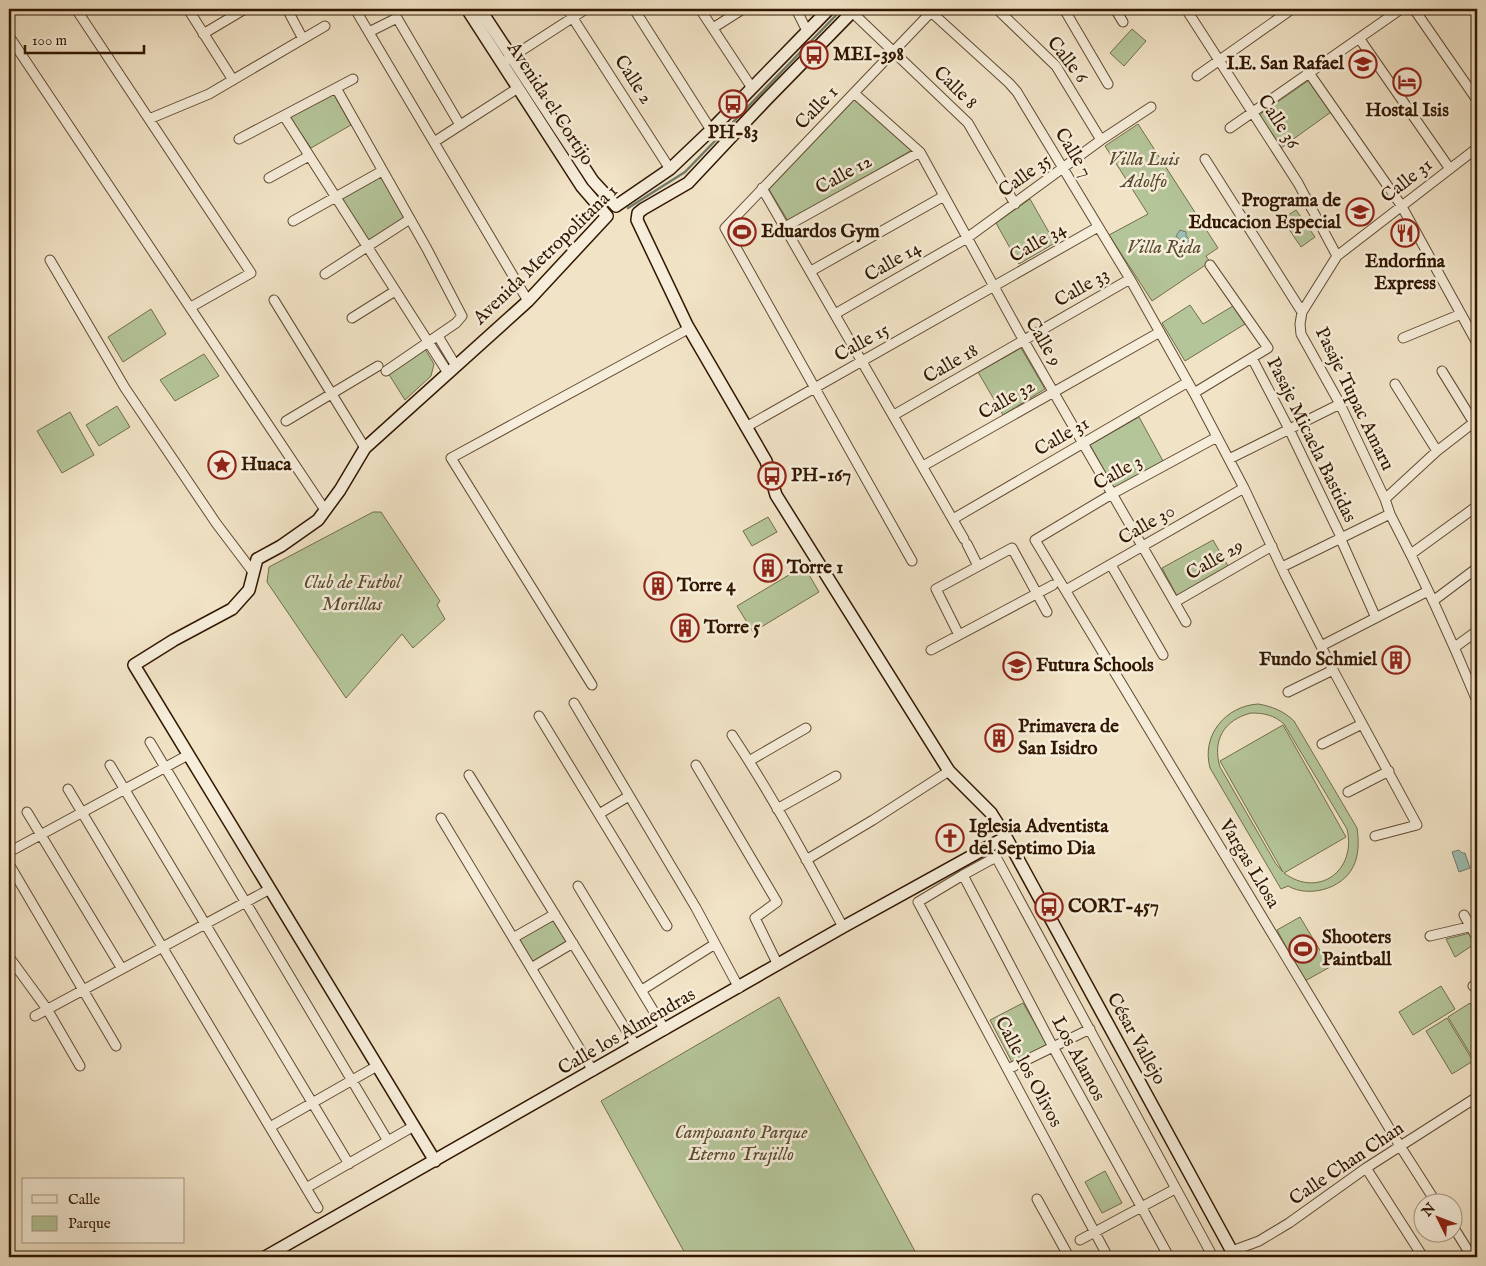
<svg xmlns="http://www.w3.org/2000/svg" width="1486" height="1266" font-family="'IM FELL English',serif">
	<style>
		.green { fill: #b4c599; stroke: #726e4c; fill-rule: evenodd }
		.water { fill: #9bbeb2; stroke: #717b6b }
		.lines { fill: none; stroke-linecap: round; stroke-linejoin: round }
		.stream { stroke: #717b6b; stroke-width: 2.5 }
		.street-casing { stroke: #614a32; stroke-width: 11 }
		.secondary-casing { stroke: #311700; stroke-width: 14 }
		.street { stroke: #f6edda; stroke-width: 9 }
		.secondary { stroke: #f6edda; stroke-width: 11 }
		.labels { text-anchor: middle; dominant-baseline: central; stroke-width: 5; stroke-linejoin: round; paint-order: stroke }
		.poi-label { font-size: 19px; font-weight: bold; fill: #311700; stroke: #f6edda; text-anchor: start }
		.street-label { font-size: 19px; fill: #311700; stroke: #f6edda }
		.park-label { font-size: 19px; font-style: italic; fill: #584b2e; stroke: #f6edda }
	</style>
	<rect width="100%" height="100%" fill="#f1e3c6"/>
	<filter id="stains"><feTurbulence type="fractalNoise" baseFrequency=".004" numOctaves="4"/><feColorMatrix values="0 0 0 0 .2 0 0 0 0 .09 0 0 0 0 .02 0 0 0 .5 -.17"/></filter>
	<radialGradient id="worn" r=".72"><stop offset=".6" stop-color="#630" stop-opacity="0"/><stop offset="1" stop-color="#630" stop-opacity=".3"/></radialGradient>
	<!-- green -->
	<path class="green" d="M1132 29 1146 41 1124 66 1110 53Z
		M1309 80 1331 112 1281 148 1259 115Z
		M333 93 351 125 311 148 289 116Z
		M856 97 912 150 788 221 767 186Z
		M1138 124 1218 248 1206 256 1210 262 1152 301 1109 235 1148 214 1105 146Z
		M380 175 405 218 368 242 340 198Z
		M1030 199 1055 243 1019 264 996 223Z
		M1296 210 1315 237 1301 247 1282 219Z
		M1190 305 1203 324 1233 306 1245 324 1185 361 1162 323Z
		M151 309 166 334 123 362 108 337Z
		M1021 348 1045 389 1003 415 978 372Z
		M425 349 434 364 431 376 405 400 388 373Z
		M204 354 219 376 175 401 160 380Z
		M117 406 130 427 99 446 86 425Z
		M70 412 94 455 62 473 37 431Z
		M1139 417 1163 461 1114 488 1090 445Z
		M373 512H381L440 601 437 605 445 619 413 648 402 634 346 698 267 582 269 567Z
		M768 517 777 532 752 546 743 531Z
		M1213 540 1228 566 1177 596 1162 568Z
		M804 566 819 592 753 632 737 606Z
		M1258 704C1271 706 1284 711 1294 721L1357 828C1359 840 1359 856 1353 867 1342 889 1309 898 1288 886L1281 889 1210 768C1201 735 1226 706 1258 704ZM1251 713C1264 713 1274 715 1284 724L1347 829C1357 870 1319 899 1284 873L1346 837 1283 725 1220 761 1283 872 1276 864 1220 767C1212 740 1224 720 1251 713Z
		M1300 917 1330 967 1305 981 1277 930Z
		M553 918 568 943 531 963 517 939Z
		M1470 933 1476 943 1455 957 1446 939Z
		M1441 986 1455 1009 1413 1035 1399 1012Z
		M779 997 918 1257H687L601 1101Z
		M1023 1003 1047 1044 1013 1064 990 1020Z
		M1470 1003 1477 1016V1058L1474 1060 1448 1017Z
		M1447 1018 1473 1061 1452 1074 1426 1031Z
		M1105 1171 1122 1203 1102 1213 1085 1182Z"/>
	<!-- water -->
	<path class="water" d="M1180 230 1186 232V236L1190 240C1192 247 1184 250 1177 252L1173 247 1181 241 1176 236Z
		M1459 850 1462 853H1465L1470 868 1459 872 1452 852Z"/>
	<g class="lines">
		<!-- stream -->
		<path class="stream" d="M628 208 685 172 842 9"/>
		<!-- street casing -->
		<g class="street-casing">
			<path id="street" d="M76 9 251 273 191 307
				M188 9 233 80
				M287 9 303 39
				M355 9 528 301
				M567 9 670 169
				M634 9 711 130
				M700 9 752 88
				M796 9 807 31
				M997 9 1056 66 1101 140
				M1064 9 1108 84
				M1115 9 1123 22
				M1186 9 1298 183 1337 256
				M1414 9 1477 100
				M852 12 968 123 1015 204
				M931 12 1009 83 1017 92 1130 279 1194 393 1244 488 1285 575 1333 670 1417 825 1375 836
				M713 28 743 9
				M369 32 397 18 460 125
				M203 34 245 9
				M9 36 325 510
				M1359 38 1450 169
				M507 60 586 9
				M1309 73 1401 205 1477 343
				M1197 76 1292 9
				M336 88 427 249 462 316 456 323 386 371
				M854 93 920 152 1024 341 1186 622
				M284 116 448 373
				M149 119 209 94 325 26
				M1230 128 1401 9
				M239 139 353 79
				M434 142 518 88
				M1205 159 1302 312
				M269 178 309 156
				M762 188 964 539
				M293 221 382 171
				M785 227 920 152
				M50 260 125 388 216 523 253 572
				M811 271 944 196
				M325 274 410 219
				M274 300 365 448
				M835 314 967 238 1101 140 1151 107
				M352 318 395 291
				M438 336 456 366
				M1403 338 1461 314
				M1252 358 1289 429 1341 537
				M1442 371 1474 423
				M1395 384 1437 451
				M1194 393 1268 348 1210 265
				M894 415 1130 279
				M286 421 378 366
				M746 427 1098 227
				M1217 437 1112 494 1035 540 1400 1146 1437 1204
				M1229 459 1340 404
				M923 466 1160 332
				M1385 499 1340 404 1301 334 1300 324 1302 312 1337 256 1477 148
				M1390 514C1422 575 1451 638 1477 701
				M953 519 1188 382
				M1342 542 1376 618
				M967 544 978 566
				M1411 554 1477 506
				M912 561 725 228 934 9
				M1111 565 1163 655
				M1282 567 1390 514 1385 499 1437 451 1477 420
				M1066 590 1244 488
				M1433 601 1477 568
				M1175 602 1272 546
				M959 635 936 589 1012 548 1047 612
				M1321 646 1428 591
				M1455 647 1477 631
				M931 650 1053 585
				M592 685 451 458 688 329
				M1288 692 1333 670
				M574 703 696 908 739 988
				M539 716 667 926
				M732 735C773 797 808 862 843 927
				M150 742 388 1141
				M1322 744 1362 724
				M749 761 806 728
				M110 765 349 1164
				M696 765 777 902 755 918 778 965
				M469 775 636 1046
				M68 789 318 1208
				M1348 792 1389 771
				M777 809 836 776
				M27 812 122 969
				M599 814 629 796
				M441 818 593 1071
				M9 852 188 755
				M806 860 873 820 949 771
				M9 864 116 1046
				M963 875 1053 1047 1169 1257
				M578 886 665 1030
				M1464 915 1477 938
				M1430 936 1477 925
				M513 938 555 914
				M9 957 47 1009 80 1066
				M531 968 573 943
				M1473 986 1477 984
				M642 990 715 944
				M35 1016 270 889
				M1008 1069 1090 1029
				M270 1127 377 1066
				M1366 1168 1423 1257
				M306 1188 414 1126
				M1037 1199 1069 1257
				M1454 1228 1472 1257
				M1080 1240 1175 1189
				M1232 1251 1259 1241 1289 1223 1366 1168 1477 1097
				M1108 1257 918 902 963 875 996 857 1213 1257"/>
		</g>
		<!-- secondary casing -->
		<g class="secondary-casing">
			<path id="secondary" d="M480 9 593 181 616 206 670 169 711 130 829 9
				M855 9 765 101 688 183 643 209 638 213 637 220 687 325 766 461 776 495 949 771 991 813 1006 837 1235 1257
				M435 1161 134 665 174 640 232 609 249 590 257 559 281 546 318 520 340 490 365 448 528 301 607 216 582 187 467 9
				M265 1257 843 927 1006 837"/>
		</g>
		<!-- street -->
		<use href="#street" class="street"/>
		<!-- secondary -->
		<use href="#secondary" class="secondary"/>
	</g>
	<!-- icons -->
	<defs>
		<g id="bus-ring" transform="scale(1.4375)"><circle r="9.5" fill="#f6edda" stroke="#8f2418" stroke-width="1.5"/><path d="M-5-6H5V4H4V6H2V4H-2V6H-4V4H-5ZM-3.5-4V0h7V-4ZM-3.5 1.2v1.5H-2V1.2ZM2 1.2v1.5H3.5V1.2Z" fill="#8f2418"/></g>
		<g id="school-ring" transform="scale(1.4375)"><circle r="9.5" fill="#f6edda" stroke="#8f2418" stroke-width="1.5"/><path d="M0-5L7-2L0 1L-7-2ZM-4 1L0 2.5L4 1V4Q0 6-4 4Z" fill="#8f2418"/></g>
		<g id="hotel-ring" transform="scale(1.4375)"><circle r="9.5" fill="#f6edda" stroke="#8f2418" stroke-width="1.5"/><path d="M-6-4.5h1.5V1H6V5H4.5V3h-9V5H-6ZM-4 0a1.8 1.8 0 1 1 3.6 0ZM.5 0V-2.5h3Q6-2.5 6 0Z" fill="#8f2418"/></g>
		<g id="stadium-ring" transform="scale(1.4375)"><circle r="9.5" fill="#f6edda" stroke="#8f2418" stroke-width="1.5"/><path d="M0-5a6.5 5 0 1 0 0 10a6.5 5 0 1 0 0-10ZM-3.5-1.8h7v3.6h-7Z" fill="#8f2418"/></g>
		<g id="restaurant-ring" transform="scale(1.4375)"><circle r="9.5" fill="#f6edda" stroke="#8f2418" stroke-width="1.5"/><path d="M-5-6h1v4h1v-4h1v4h1v-4h1v5L-1.5 .5V6h-2V.5L-5-1ZM5-6V6H3V1.5H1.5Q1.5-4 5-6Z" fill="#8f2418"/></g>
		<g id="sight-ring" transform="scale(1.4375)"><circle r="9.5" fill="#f6edda" stroke="#8f2418" stroke-width="1.5"/><path d="M0-6L1.8-2.2L6-1.7L2.9 1.2L3.7 5.4L0 3.3L-3.7 5.4L-2.9 1.2L-6-1.7L-1.8-2.2Z" fill="#8f2418"/></g>
		<g id="building-ring" transform="scale(1.4375)"><circle r="9.5" fill="#f6edda" stroke="#8f2418" stroke-width="1.5"/><path d="M-4-6H4V6H1V3H-1V6H-4ZM-2.5-4.3h1.7v1.8h-1.7ZM.8-4.3h1.7v1.8H.8ZM-2.5-1h1.7V.8h-1.7ZM.8-1h1.7V.8H.8Z" fill="#8f2418"/></g>
		<g id="church-ring" transform="scale(1.4375)"><circle r="9.5" fill="#f6edda" stroke="#8f2418" stroke-width="1.5"/><path d="M-1.2-6h2.4v3.5h3.3v2.4h-3.3V6h-2.4V-.1h-3.3v-2.4h3.3Z" fill="#8f2418"/></g>
	</defs>
	<g fill-rule="evenodd">
		<use href="#bus-ring" x="814" y="55"/>
		<use href="#school-ring" x="1363" y="64"/>
		<use href="#hotel-ring" x="1407" y="82"/>
		<use href="#bus-ring" x="733" y="104"/>
		<use href="#school-ring" x="1360" y="212"/>
		<use href="#stadium-ring" x="742" y="232"/>
		<use href="#restaurant-ring" x="1405" y="233"/>
		<use href="#sight-ring" x="222" y="465"/>
		<use href="#bus-ring" x="772" y="476"/>
		<use href="#building-ring" x="768" y="568"/>
		<use href="#building-ring" x="658" y="586"/>
		<use href="#building-ring" x="685" y="628"/>
		<use href="#building-ring" x="1396" y="660"/>
		<use href="#school-ring" x="1017" y="666"/>
		<use href="#building-ring" x="999" y="738"/>
		<use href="#church-ring" x="950" y="838"/>
		<use href="#bus-ring" x="1049" y="907"/>
		<use href="#stadium-ring" x="1303" y="949"/>
	</g>
	<g class="labels">
		<!-- poi labels -->
		<g class="poi-label">
			<text x="833" y="55">MEI-398</text>
			<text x="1344" y="64" text-anchor="end">I.E. San Rafael</text>
			<text x="1407" y="111" text-anchor="middle">Hostal Isis</text>
			<text x="733" y="133" text-anchor="middle">PH-83</text>
			<text x="1341" y="201" text-anchor="end">Programa de<tspan x="1341" dy="22">Educacion Especial</tspan></text>
			<text x="761" y="232">Eduardos Gym</text>
			<text x="1405" y="262" text-anchor="middle">Endorfina<tspan x="1405" dy="22">Express</tspan></text>
			<text x="241" y="465">Huaca</text>
			<text x="791" y="476">PH-167</text>
			<text x="787" y="568">Torre 1</text>
			<text x="677" y="586">Torre 4</text>
			<text x="704" y="628">Torre 5</text>
			<text x="1377" y="660" text-anchor="end">Fundo Schmiel</text>
			<text x="1036" y="666">Futura Schools</text>
			<text x="1018" y="727">Primavera de<tspan x="1018" dy="22">San Isidro</tspan></text>
			<text x="969" y="827">Iglesia Adventista<tspan x="969" dy="22">del Septimo Dia</tspan></text>
			<text x="1068" y="907">CORT-457</text>
			<text x="1322" y="938">Shooters<tspan x="1322" dy="22">Paintball</tspan></text>
		</g>
		<!-- street labels -->
		<g class="street-label">
			<text transform="translate(1067 60) rotate(52)">Calle 6</text>
			<text transform="translate(633 80) rotate(57)">Calle 2</text>
			<text transform="translate(955 88) rotate(44)">Calle 8</text>
			<text transform="translate(550 104) rotate(57)">Avenida el Cortijo</text>
			<text transform="translate(817 108) rotate(-46)">Calle 1</text>
			<text transform="translate(1278 122) rotate(57)">Calle 36</text>
			<text transform="translate(1073 153) rotate(59)">Calle 7</text>
			<text transform="translate(844 175) rotate(-29)">Calle 12</text>
			<text transform="translate(1025 176) rotate(-36)">Calle 35</text>
			<text transform="translate(1407 181) rotate(-38)">Calle 31</text>
			<text transform="translate(1038 243) rotate(-30)">Calle 34</text>
			<text transform="translate(546 255) rotate(-44)">Avenida Metropolitana 1</text>
			<text transform="translate(893 262) rotate(-30)">Calle 14</text>
			<text transform="translate(1082 288) rotate(-30)">Calle 33</text>
			<text transform="translate(1043 342) rotate(60)">Calle 9</text>
			<text transform="translate(862 343) rotate(-29)">Calle 15</text>
			<text transform="translate(951 364) rotate(-30)">Calle 18</text>
			<text transform="translate(1354 399) rotate(64)">Pasaje Tupac Amaru</text>
			<text transform="translate(1007 400) rotate(-30)">Calle 32</text>
			<text transform="translate(1062 437) rotate(-30)">Calle 31</text>
			<text transform="translate(1311 440) rotate(64)">Pasaje Micaela Bastidas</text>
			<text transform="translate(1118 473) rotate(-29)">Calle 3</text>
			<text transform="translate(1147 525) rotate(-30)">Calle 30</text>
			<text transform="translate(1215 560) rotate(-30)">Calle 29</text>
			<text transform="translate(1249 864) rotate(59)">Vargas Llosa</text>
			<text transform="translate(627 1032) rotate(-30)">Calle los Almendras</text>
			<text transform="translate(1136 1039) rotate(61)">César Vallejo</text>
			<text transform="translate(1078 1059) rotate(62)">Los Alamos</text>
			<text transform="translate(1028 1072) rotate(62)">Calle los Olivos</text>
			<text transform="translate(1347 1164) rotate(-34)">Calle Chan Chan</text>
		</g>
		<!-- park labels -->
		<g class="park-label">
			<text x="1144" y="160">Villa Luis<tspan x="1144" dy="22">Adolfo</tspan></text>
			<text x="1164" y="248">Villa Rida</text>
			<text x="352" y="583">Club de Futbol<tspan x="352" dy="22">Morillas</tspan></text>
			<text x="741" y="1133">Camposanto Parque<tspan x="741" dy="22">Eterno Trujillo</tspan></text>
		</g>
	</g>
	<!-- margin -->
	<rect width="1486" height="1266" fill="none" stroke="#f1e3c6" stroke-width="30"/>
	<rect x="10" y="10" width="1466" height="1246" fill="none" stroke="#311700" stroke-width="2.5"/>
	<rect x="15" y="15" width="1456" height="1236" fill="none" stroke="#311700"/>
	<!-- legend -->
	<rect x="22" y="1178" width="162" height="65" fill="#f6edda" stroke="#a79783"/>
	<rect x="32" y="1195" width="25" height="8" fill="#f6edda" stroke="#a79783"/>
	<text x="68" y="1204" font-size="15" fill="#311700">Calle</text>
	<rect x="32" y="1216" width="25" height="15" fill="#b4c599" stroke="#a79783"/>
	<text x="68" y="1228" font-size="15" fill="#311700">Parque</text>
	<!-- north arrow -->
	<g transform="translate(1438 1218) rotate(312)"><circle r="24" fill="#f6edda" stroke="#a79783"/>
	<path d="M0-4L9 19L0 12L-9 19Z" fill="#8f2418"/>
	<text y="-8" font-size="14" font-weight="bold" text-anchor="middle" fill="#311700">N</text>
	</g>
	<!-- scale -->
	<path d="M25 45v8h119v-8" fill="none" stroke="#311700" stroke-width="2.5"/>
	<text x="32" y="45" font-size="15" fill="#311700" stroke="#f6edda" stroke-width="4" paint-order="stroke">100 m</text>
	<rect width="100%" height="100%" filter="url(#stains)"/>
	<rect width="100%" height="100%" fill="url(#worn)"/>
</svg>
